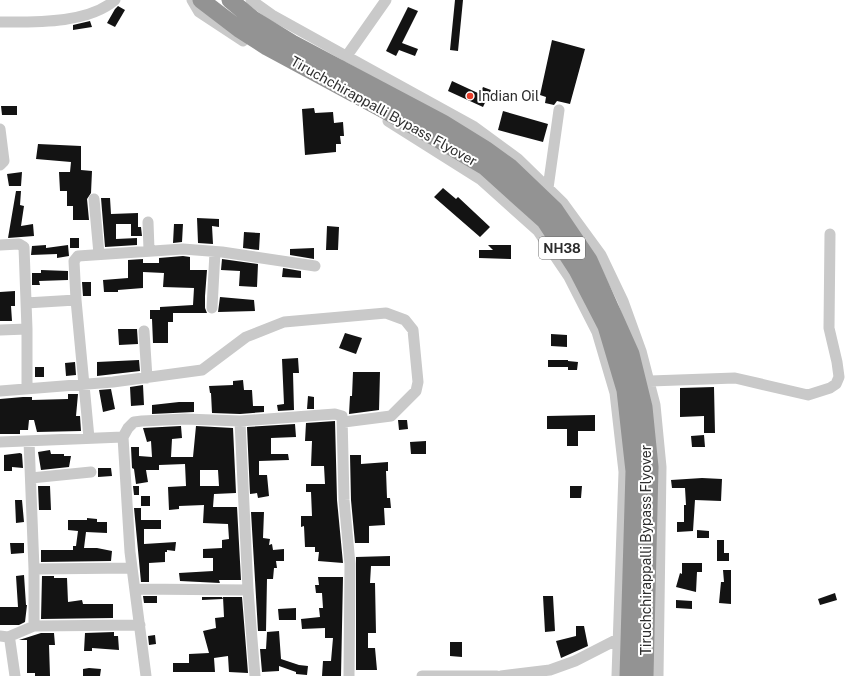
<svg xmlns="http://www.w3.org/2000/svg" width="846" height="676" font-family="'Public Sans',sans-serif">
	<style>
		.building { fill: #131313; fill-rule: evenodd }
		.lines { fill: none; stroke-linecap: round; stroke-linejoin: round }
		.minor { stroke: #c9c9c9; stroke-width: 11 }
		.highway { stroke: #939393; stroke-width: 17 }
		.poi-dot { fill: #e83e2a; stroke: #fff; stroke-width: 1.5 }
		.labels { text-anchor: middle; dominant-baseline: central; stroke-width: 4; stroke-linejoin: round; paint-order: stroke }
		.shield { fill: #fff; stroke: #6b6b6b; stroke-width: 1 }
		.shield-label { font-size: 13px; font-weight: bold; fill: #2c2c2c }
		.poi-label { font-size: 14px; fill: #2c2c2c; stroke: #fff; text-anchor: start }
		.street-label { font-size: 14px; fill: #2c2c2c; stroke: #fff }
	</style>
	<rect width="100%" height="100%" fill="#fff"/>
	<!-- building -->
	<path class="building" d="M455 0H463L458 51 450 50Z
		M118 6 125 10 115 27 107 23 115 9Z
		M408 7 418 11 402 43 418 49 415 56 399 50 396 56 386 51Z
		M90 21 92 27 73 30V25Z
		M552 40 585 49 570 104 557 101 554 105 545 103 546 97 540 95Z
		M452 81 480 94 483 87 491 90 483 107 448 91Z
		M1 106H17V115H2Z
		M314 108 315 113 333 112 334 123 343 122 344 136H340L341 144H336V152L305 155 302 109Z
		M503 111 548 124 543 142 498 130Z
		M38 144 81 146V170L92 171 91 193 87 199 89 220H73V206H67V191H60L59 172H70L71 162 36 159Z
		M22 172 21 186H9L7 174Z
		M443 188 456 199 458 197 490 227 480 237 434 197Z
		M16 191H21L20 205 24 206 21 226 33 224 34 236 8 238Z
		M101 198H110L111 214 138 213V227H141L142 236H131V224H116V239L137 238V245L105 247Z
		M197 218 219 219V227L212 226 213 244 198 243Z
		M174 224H183L182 242 173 243Z
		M327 226 339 227 338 250H326Z
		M244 232 260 233 259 250 243 248Z
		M70 238H79V248H70Z
		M46 245V248L68 245 69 256 57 258V254L31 255 32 246Z
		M488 245H511V259L479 258V250H493Z
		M314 248V259L290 255V249Z
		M183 256 190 257V270H207L205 296V308L207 313H173V322H168V343H153L152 319H150V310H160V307L193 305 194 288 163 287 164 273 143 272V288L118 290V292H104L103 280 128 278V260L143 259V263H159V258Z
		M222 259 258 264 257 287 239 286 240 271 221 270Z
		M283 268 301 271V278L282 277Z
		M41 270 68 271V280L39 281 40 285H32V273H41Z
		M82 282H91V296H83Z
		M15 291V306H11L12 321H0V292Z
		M220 297 254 300 255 311 218 312Z
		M118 329H137L138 344 119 345Z
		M345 333 362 338 356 354 339 348Z
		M551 334 567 335V347L551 346Z
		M298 358 299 373H293L294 410 278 411 277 405 284 404 282 359Z
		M139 360 140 371 97 376V362Z
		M548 360H568V367H548Z
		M568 361 578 362 577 370H568Z
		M75 362 76 375 66 376 65 363Z
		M35 367H44V377H35Z
		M353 372H380L379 410 349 414 350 396H352Z
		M243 380 244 390H252L253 406H264V412L240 414 212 413 211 393H210L209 386 233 385V381Z
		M143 385 144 405 131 406 130 387Z
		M714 387 715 433H704V416L680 417V388Z
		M111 389 115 409 103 412 99 390Z
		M68 394H78L76 416H80L81 431 37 432 34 420H29L28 430H20V434H0V399L23 397H32V400L68 399Z
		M308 396 314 397V409H307Z
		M179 402H194V412L152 414V405Z
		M595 415V431H578V446H567V429H547V416Z
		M398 420H407L408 429 399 430Z
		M335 421 337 500 343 563 318 561 319 552H315V547H305L304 526 301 527V516H312L311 492H306V484H325L324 466H311L312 441H305L306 423Z
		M295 424 296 437 271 438V454H288L289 460 259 461V475H267L269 496 258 498 257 493 250 494 247 427Z
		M181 426 182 438 172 439 171 457H193L196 426 233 428 236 493 214 494 213 507H237L241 580H219L220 583 180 581 179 573 213 571V558H203V549L222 548V540L229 539 228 524 203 523 204 505 179 506V509L169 510 168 487 186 486 185 464 159 465V470H146L148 482 136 484 134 469 132 468 131 447H139V456L152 457 151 441 147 442 143 428ZM200 470H218L219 486H200Z
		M704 435 705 447H692L691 436Z
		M426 441V454H411L410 442Z
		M50 450 51 454H64V456H71L69 467 41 470 38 452Z
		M20 453 22 454 23 468 12 467V471H4V455Z
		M350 455H361V464L388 462V471H386L387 498H390L391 508H384L385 525 369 526V543H355L351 500Z
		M98 468H111L112 476 98 477Z
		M702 478 722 479 721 501 695 500 693 531 677 532V522H684V505H686L685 488H672L671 480Z
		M38 486H50L51 510H39Z
		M133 486H139V495H134Z
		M570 486H582L581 498H570Z
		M141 496H150V506H141Z
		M15 500H22L24 522 16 523Z
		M134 508H141V520H161V529H144V544L176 542 175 551 167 550V552H165V562L149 563V582H141Z
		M251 512H264L263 538 270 539 269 545 272 544 273 550 284 549V561H276L277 568H274L273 579H267L266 631H258Z
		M87 518 97 519V522H107V533L86 532 84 548H97L112 551 111 561 41 562V550H73V546H76L78 531 68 530V520H87Z
		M697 530 709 531V538H697Z
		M717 540H724V553H729V561H717Z
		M10 543H24V553L11 554Z
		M390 556V566H371L370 583H375L376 633H368V648H375L377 670H356V557Z
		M682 563H702V572H697L696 592 676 587 680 573 682 574Z
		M723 570H731V604L719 603 721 582H724Z
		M24 575 26 605H27L25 622 19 625H0V607H18L16 576Z
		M42 576H54V578H67L68 602 82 600 83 604H113V618L41 619Z
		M318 577H343L341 676H322L323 661H331L333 638H325V628L302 629 301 619 320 617 319 608H323L322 593H316L315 585H319Z
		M835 593 837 600 820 605 818 599Z
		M143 596H157V603H144Z
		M543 596H553L555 631 545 632Z
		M202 597H222L223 599 202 600Z
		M223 597H242L248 673 229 672 228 656 214 658 215 672H173V663H189V654L209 653 203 631 216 628 215 618 224 617Z
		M676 600 692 601V609L676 608Z
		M296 608V620H279L278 609Z
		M576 626H584L588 646 561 658 556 641 576 636Z
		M279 631 281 659 299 665 308 666 307 675 296 674V672L279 666V671L262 672 260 649H266L267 632Z
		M114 632V636H118L119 650 92 648V651H84L85 633Z
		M41 633H54L55 645H49L50 676H35V673H27V640H19Z
		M155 635 156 644 149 645 148 636Z
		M450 642H462V657L450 656Z
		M89 668 101 669 100 676H83V669Z"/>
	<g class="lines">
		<!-- minor -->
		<path class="minor" d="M192 0 199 12 243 41
			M251 0 272 15 346 56 473 126 518 159 563 203 601 255 623 301 641 351 655 405 661 467 658 676
			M0 22C34 22 88 24 115 0
			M346 57 386 0
			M388 121 480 179 538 231 569 277 597 332 615 393 624 472 617 676
			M0 129 4 161 0 165
			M548 188 559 110
			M94 199 99 254
			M148 222 149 250
			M0 245 19 244 24 247 27 329 0 330
			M76 300 74 261 78 256 183 249 222 252 315 266
			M26 303 76 300 89 438
			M212 308 215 252
			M27 329V388
			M144 331 147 378
			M650 381 735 378 808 395 830 388 836 384 839 377 837 362 829 328 830 234
			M0 391 113 382 202 370 246 337 284 322 386 313 405 320 413 330 418 382 416 391 391 416 344 422
			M240 421 248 590 255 676
			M123 437 128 428 134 422 142 421 185 419 240 421 335 414 342 416 344 500 350 564 349 676
			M29 441 34 569V626
			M0 442 123 437 130 552 146 676
			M31 478 91 472
			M34 569 132 568
			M135 589 248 590
			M0 636 8 637 10 641 15 676
			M8 637 34 626 140 625
			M422 676H497
			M501 676 550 670 575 661 618 639"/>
		<!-- highway -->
		<path class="highway" d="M201 0 239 29 267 47 434 137 485 167 545 221 577 270 606 326 625 390 634 471 628 676
			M230 0 253 19 292 43 443 123 485 149 510 167 555 210 589 260 631 354 644 407 650 467 645 676"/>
	</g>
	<!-- markers -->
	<circle class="poi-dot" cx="470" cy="96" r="4"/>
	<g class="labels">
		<!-- shield labels -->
		<rect class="shield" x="539" y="237" width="46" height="22" rx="3"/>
		<g class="shield-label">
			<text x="562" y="248">NH38</text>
		</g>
		<!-- poi labels -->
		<g class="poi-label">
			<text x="478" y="96">Indian Oil</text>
		</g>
		<!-- street labels -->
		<g class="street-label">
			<text transform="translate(384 111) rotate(29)">Tiruchchirappalli Bypass Flyover</text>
			<text transform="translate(646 550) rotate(-90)">Tiruchchirappalli Bypass Flyover</text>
		</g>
	</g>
</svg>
